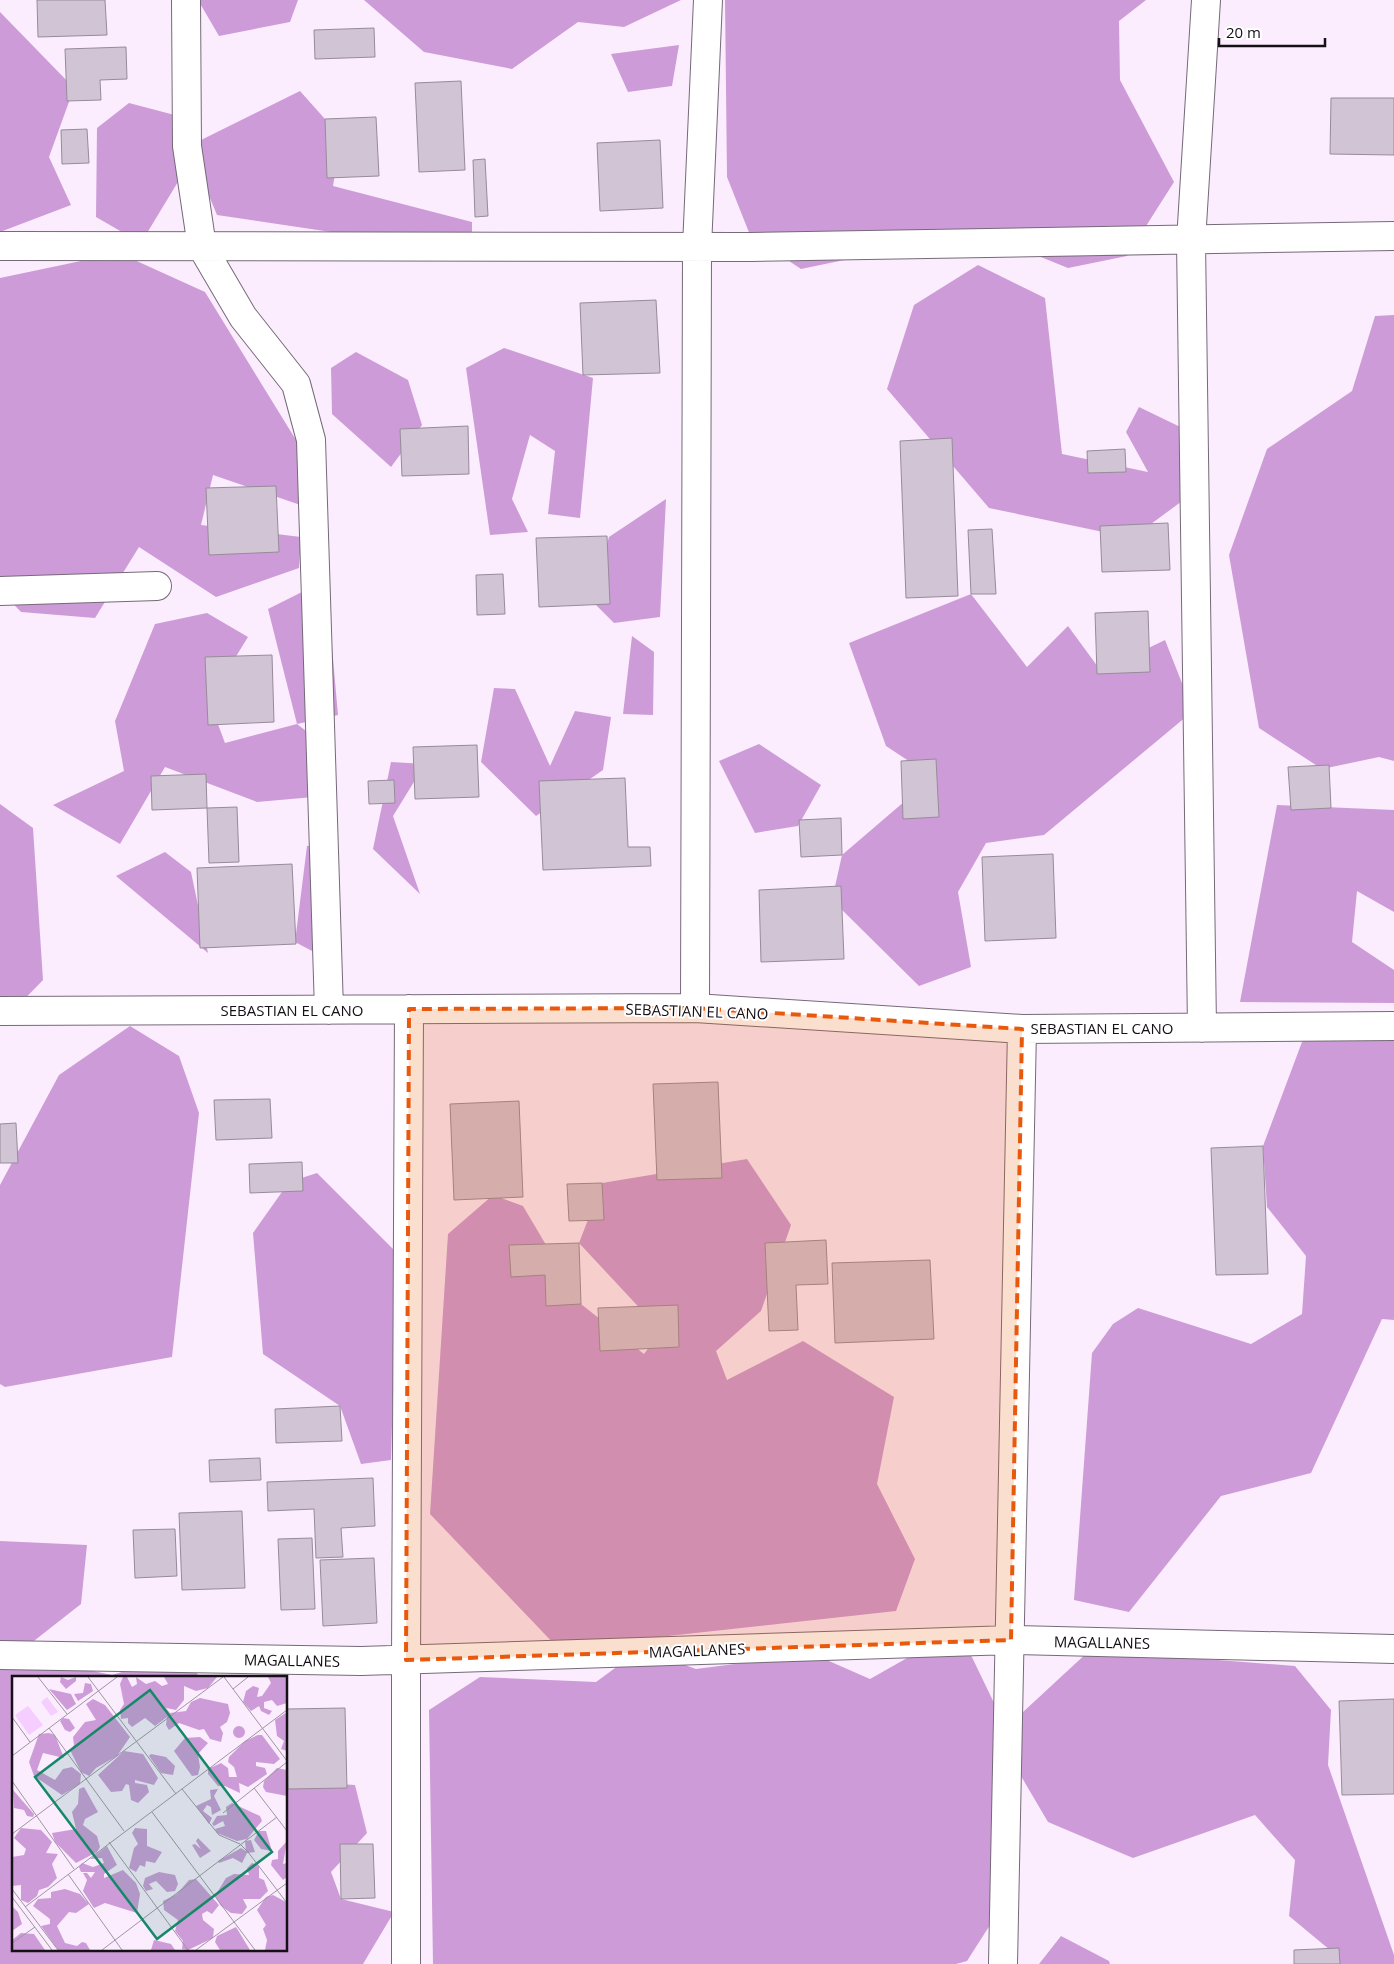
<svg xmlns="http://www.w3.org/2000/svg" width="1394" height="1964" font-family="'Open Sans',sans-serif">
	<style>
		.forest { fill: #cd9cd8 }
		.building { fill: #d1c4d4; stroke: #978b9a }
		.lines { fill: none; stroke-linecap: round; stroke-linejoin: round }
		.minor-casing { stroke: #756a78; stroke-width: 30 }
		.minor { stroke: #fff; stroke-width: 28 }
		.marked { fill: #e8590c; fill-opacity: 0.2; stroke: #e8590c; stroke-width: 4; stroke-dasharray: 10 6; stroke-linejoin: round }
		.labels { text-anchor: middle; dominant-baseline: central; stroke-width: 4; stroke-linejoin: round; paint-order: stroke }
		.street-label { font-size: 15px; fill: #151016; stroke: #fff }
		.inset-road { fill: none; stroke: #9f95a1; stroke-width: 1 }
		.view { fill: #168868; fill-opacity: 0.15; stroke: #168868; stroke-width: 2.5 }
		.inset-edge { fill: none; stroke: #151016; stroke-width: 2.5 }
	</style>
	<rect width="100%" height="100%" fill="#fbedfe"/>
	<!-- forest -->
	<path class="forest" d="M198 0H298L290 22 219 36Z
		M364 0H681L624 27 578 22 512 69 424 52Z
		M725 0H1146L1119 21 1120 80 1174 182 1127 256 1068 268 979 232 801 269 750 235 727 177Z
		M0 12 74 88 49 157 71 205 0 232Z
		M679 45 672 86 628 92 611 54Z
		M300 91 341 137 333 186 472 222V253L217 215 193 157 141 243 96 217 97 128 129 103 186 118 197 142Z
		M119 253 205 292 312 466 309 508 213 475 201 525 301 537 299 568 216 597 139 547 95 618 21 612 0 590V278Z
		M978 265 1045 298 1062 454 1148 472 1126 432 1139 407 1199 436 1193 493 1132 538 989 508 887 389 914 305Z
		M1394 315V761L1379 757 1322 769 1259 728 1229 555 1267 449 1352 391 1375 316Z
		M504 348 593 378 580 518 548 514 555 451 530 435 512 499 528 532 490 535 466 368Z
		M356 352 408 380 422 425 391 467 332 414 331 368Z
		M666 499 660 617 614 623 592 601 609 537Z
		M326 580 338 715 297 724 331 750 325 796 257 802 165 767 120 844 53 805 124 771 115 721 155 624 207 613 248 637 209 700 225 743 297 724 268 609Z
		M971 594 1027 667 1068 626 1101 671 1165 640 1193 711 1044 835 986 843 958 892 971 967 919 986 832 900 842 855 933 777 886 746 849 643Z
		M632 636 654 652 653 715 623 714Z
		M494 688 515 689 550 766 575 711 611 717 603 770 536 816 481 762Z
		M759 744 821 785 798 826 755 833 719 761Z
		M391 762 425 764 393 816 420 894 373 849Z
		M0 804 33 828 43 980 8 1016 0 1013Z
		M1277 805 1394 810V912L1357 891 1352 942 1394 970V1003L1240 1002Z
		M338 842 331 961 295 942 307 846Z
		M165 852 191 872 208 953 116 876Z
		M1357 1017 1394 1031V1320L1382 1319 1311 1473 1221 1496 1129 1612 1074 1600 1092 1353 1113 1324 1138 1308 1251 1344 1302 1314 1306 1256 1267 1207 1263 1146 1302 1042Z
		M130 1026 179 1056 199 1113 172 1357 5 1387 0 1384V1185L59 1075Z
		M747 1159 791 1225 761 1311 716 1351 727 1380 803 1341 894 1397 877 1484 915 1559 896 1611 558 1648 430 1514 448 1234 493 1195 523 1206 581 1304 644 1354 661 1331 579 1243 602 1183Z
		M317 1173 397 1253 391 1460 361 1464 340 1406 263 1354 253 1233 289 1182Z
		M0 1541 87 1545 81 1604 16 1655 112 1675 171 1657 197 1670 198 1678H14V1950H286V1781L355 1785 367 1833 331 1872 341 1899 394 1912 363 1964H0Z
		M946 1636 969 1651 1009 1734 997 1914 967 1961 956 1964H433L429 1710 480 1677 596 1682 641 1649 696 1669 813 1654 870 1679Z
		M1090 1650 1295 1666 1331 1710 1328 1765 1394 1955V1964H1337L1336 1955 1289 1916 1295 1860 1255 1815 1133 1858 1048 1822 1018 1771 1023 1712Z
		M1061 1936 1109 1961 1110 1964H1039Z"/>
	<!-- building -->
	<path class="building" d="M37 0H105L107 35 38 37Z
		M374 28 375 57 315 59 314 30Z
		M126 47 127 79 100 80 101 100 67 101 65 49Z
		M461 81 465 170 419 172 415 83Z
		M1331 98H1394V155L1330 154Z
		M376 117 379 176 327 178 325 119Z
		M87 129 89 163 62 164 61 130Z
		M660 140 663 208 600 211 597 143Z
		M485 159 488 216 475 217 473 160Z
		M656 300 660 373 583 375 580 303Z
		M468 426 469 474 402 476 400 429Z
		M952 438 958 596 906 598 900 441Z
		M1125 449 1126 472 1088 473 1087 451Z
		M276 486 279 552 209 555 206 488Z
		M1168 523 1170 570 1102 572 1100 526Z
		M992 529 996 594H971L968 530Z
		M607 536 610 604 539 607 536 538Z
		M503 574 505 614 477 615 476 575Z
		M1148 611 1150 672 1097 674 1095 613Z
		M272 655 274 722 208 725 205 657Z
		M477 745 479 797 415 799 413 747Z
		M936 759 939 817 903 819 901 761Z
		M1329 765 1331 808 1291 810 1288 767Z
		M206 774 207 808 152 810 151 776Z
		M625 778 628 847H650L651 866 543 870 539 781Z
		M394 780 395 803 369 804 368 781Z
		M237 807 239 862 209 863 207 808Z
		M841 818 842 855 801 857 799 820Z
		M1053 854 1056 938 985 941 982 857Z
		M292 864 296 944 200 948 197 868Z
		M841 886 844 959 761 962 759 890Z
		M718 1082 722 1178 657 1180 653 1084Z
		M270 1099 272 1138 216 1140 214 1100Z
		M519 1101 523 1197 454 1200 450 1104Z
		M16 1123 18 1163H0V1124Z
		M1263 1146 1268 1274 1216 1275 1211 1148Z
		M302 1162 303 1191 250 1193 249 1164Z
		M602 1183 604 1220 569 1221 567 1184Z
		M826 1240 828 1284 796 1285 798 1330 769 1331 765 1243Z
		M579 1243 581 1304 546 1306 545 1275 511 1277 509 1245Z
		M930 1260 934 1339 835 1343 832 1263Z
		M678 1305 679 1347 600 1351 598 1308Z
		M340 1406 342 1441 276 1443 275 1409Z
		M260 1458 261 1480 210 1482 209 1460Z
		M373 1478 375 1526 341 1528 343 1557 316 1558 314 1509 268 1511 267 1482Z
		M242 1511 245 1588 182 1590 179 1513Z
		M175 1529 177 1576 135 1578 133 1530Z
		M312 1538 315 1609 281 1610 278 1539Z
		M374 1558 377 1623 323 1626 320 1560Z
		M1394 1699V1794L1342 1795 1339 1701Z
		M345 1708 347 1788 288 1789 287 1709Z
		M340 1844H373L375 1898 341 1899Z
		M1339 1948 1340 1964H1294V1950Z"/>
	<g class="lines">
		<!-- minor casing -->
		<g class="minor-casing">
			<path id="minor" d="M186 0 187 146 202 247 243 317 296 384 311 440 329 1010
				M0 246 751 247 1394 236
				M0 591 157 586
				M695 1008 697 247 708 0
				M0 1011 695 1008 1022 1029 1394 1026
				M1202 1028 1191 241 1206 0
				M0 1655 361 1661 1011 1640 1394 1649
				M406 1964V1660L409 1009
				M1003 1964 1022 1029"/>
		</g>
		<!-- minor -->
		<use href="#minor" class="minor"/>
	</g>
	<!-- marked area -->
	<path class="marked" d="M695 1008 1022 1029 1011 1640 406 1660 409 1009Z"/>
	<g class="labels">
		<!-- street labels -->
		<g class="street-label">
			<text x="292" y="1010">SEBASTIAN EL CANO</text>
			<text transform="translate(697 1011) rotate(2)">SEBASTIAN EL CANO</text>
			<text x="1102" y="1028">SEBASTIAN EL CANO</text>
			<text transform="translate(1102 1642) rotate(1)">MAGALLANES</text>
			<text transform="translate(697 1650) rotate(-2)">MAGALLANES</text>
			<text transform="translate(292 1660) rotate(1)">MAGALLANES</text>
		</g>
	</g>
	<!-- overview -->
	<g transform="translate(12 1676)">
		<rect width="275" height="275" fill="#fbedfe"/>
		<path d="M35 21 46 36 39 40 29 26ZM16 30 31 49 17 59 3 39Z" fill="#f5cdfe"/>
		<path d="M49 1 56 4 64 1V5L54 13 48 6ZM111 1H115L120 11 125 8 124 1 134 8 143 5 150 10 156 8 152 1H205L196 12 184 15 172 10V24L164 34 154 32 158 37 174 35 179 26 188 22 216 28 218 37 215 46 208 51 211 57 209 66 198 63 192 53 187 54 167 47 157 54 154 49 155 41 143 50 133 42 120 51 116 47V42L109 43 108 34 112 28 108 8ZM256 1H275V27L265 30 260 24 252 26V32L260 35 257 39 249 35 247 30 239 35 231 26 234 15 241 10 247 12 245 21 250 20 259 7ZM73 7 79 8 81 15 66 25 62 18 71 17ZM37 13 59 18 64 28 55 34ZM81 23 93 29 118 61 105 80 84 92 77 100 69 96 58 74 62 69 61 61 73 46 84 44 74 28ZM275 36V75L269 73 272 65 265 60 263 44ZM51 42 57 43 63 52 58 56 53 54 48 45ZM221 56a6 6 0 1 1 12 0a6 6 0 1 1-12 0ZM37 57 43 59 52 82 31 77 25 94 43 104 51 93 60 91 69 98 68 108 50 119 22 100 17 86 27 58ZM246 59H250L268 83 262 88 244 86V90L253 92 255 98 236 111 227 107 228 117 213 110H206L196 98V93L209 87 216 92 217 101H225L222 91 216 86 217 81 233 65ZM188 61 196 67 186 78 188 91 186 99 180 100 162 75 173 62ZM112 75 131 78 146 102 142 109 123 104V107L135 109 137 116 126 127 119 124 117 109 114 108 110 115 99 116 86 99ZM139 78 154 81 163 90 161 99 149 97 137 80ZM265 92 275 94V120L254 116 251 111 252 105ZM72 111 86 136 73 143 71 149 85 160 88 171 85 176 64 187 43 166 40 157 64 153 60 136 66 128 67 113ZM206 113 202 120 209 134 200 139 199 131 195 129 191 135 200 142 197 148 184 130 199 123 198 114ZM1 114 22 138 21 141 15 140 12 134 2 132ZM220 127 248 140 250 145 235 163 225 165 205 157 203 153 213 150 211 145 202 150 200 148 205 140 215 139 214 131ZM9 152 29 154 40 166 34 177 46 178 40 188 45 202 36 211 27 214 25 220 16 227 9 224V209L0 210V181L12 179 14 173 2 162ZM123 152 135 153V170L150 176 143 187 134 185 133 191 128 189 124 196 117 192 122 172 126 168 120 157ZM247 155H254L260 175 249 173 242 164ZM186 162 199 175 188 182 180 169 183 168 189 173 184 165ZM239 164 243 176 235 177 230 187 221 182 207 187 206 185 229 172 234 175 233 165ZM275 165 271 188 275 187V201L271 204 259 189 260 184 266 183V175ZM95 170 105 189 92 198V202L111 194 124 207 128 218 125 237 93 227 82 232 71 215 75 204 71 197H75L79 202 83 196H69L67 191 70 187 81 191 92 187 90 182 78 183ZM240 187 247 190V202L252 204 256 215 248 223H231L235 231 230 238 219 237 209 230 203 220 214 202 222 198 237 199 235 192ZM147 196 163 199 166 208 163 215 155 216 144 205 137 208 141 213 134 215 131 210 133 202ZM184 203 207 229 200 238 195 235 190 238 191 244 202 253 201 262 176 274 170 273 171 265 163 255 166 244 152 234 151 225 165 218 177 204ZM53 213 68 218 77 228 64 237 57 236 45 250 53 267 65 270 70 266 74 267 78 274H46L29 250 38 248V243L21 230 26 223 39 222V216ZM275 218V274H253L255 264 251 253 254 249 245 234 254 221 261 219 274 226ZM0 230 6 236 10 248 0 255ZM224 251 238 274H208L203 266 205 260ZM9 257 22 258 33 274H0V264ZM142 264 159 268 163 274H139Z" fill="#cd9cd8"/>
		<path class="inset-road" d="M26 1 55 38M76 1 164 118M212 1 275 85M221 13 236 1M0 41 18 66M37 52 112 155M0 80 105 1M0 105 62 193M242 112 275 155M170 113 207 159 228 168 236 176 275 227M140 136 243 274M211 137 275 86M0 158 211 1M97 166 176 274M56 198 110 274M0 213 46 274M0 221 40 274M13 231 275 34M0 267 23 251M90 274 265 141M184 274 275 207"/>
		<path class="view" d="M138 14 260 176 145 263 23 101Z"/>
		<rect width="275" height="275" class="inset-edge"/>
	</g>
	<!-- scale -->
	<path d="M1219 38v8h106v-8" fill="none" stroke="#151016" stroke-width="2.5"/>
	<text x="1226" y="38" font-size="15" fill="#151016" stroke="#ffffff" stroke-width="4" paint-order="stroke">20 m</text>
</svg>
